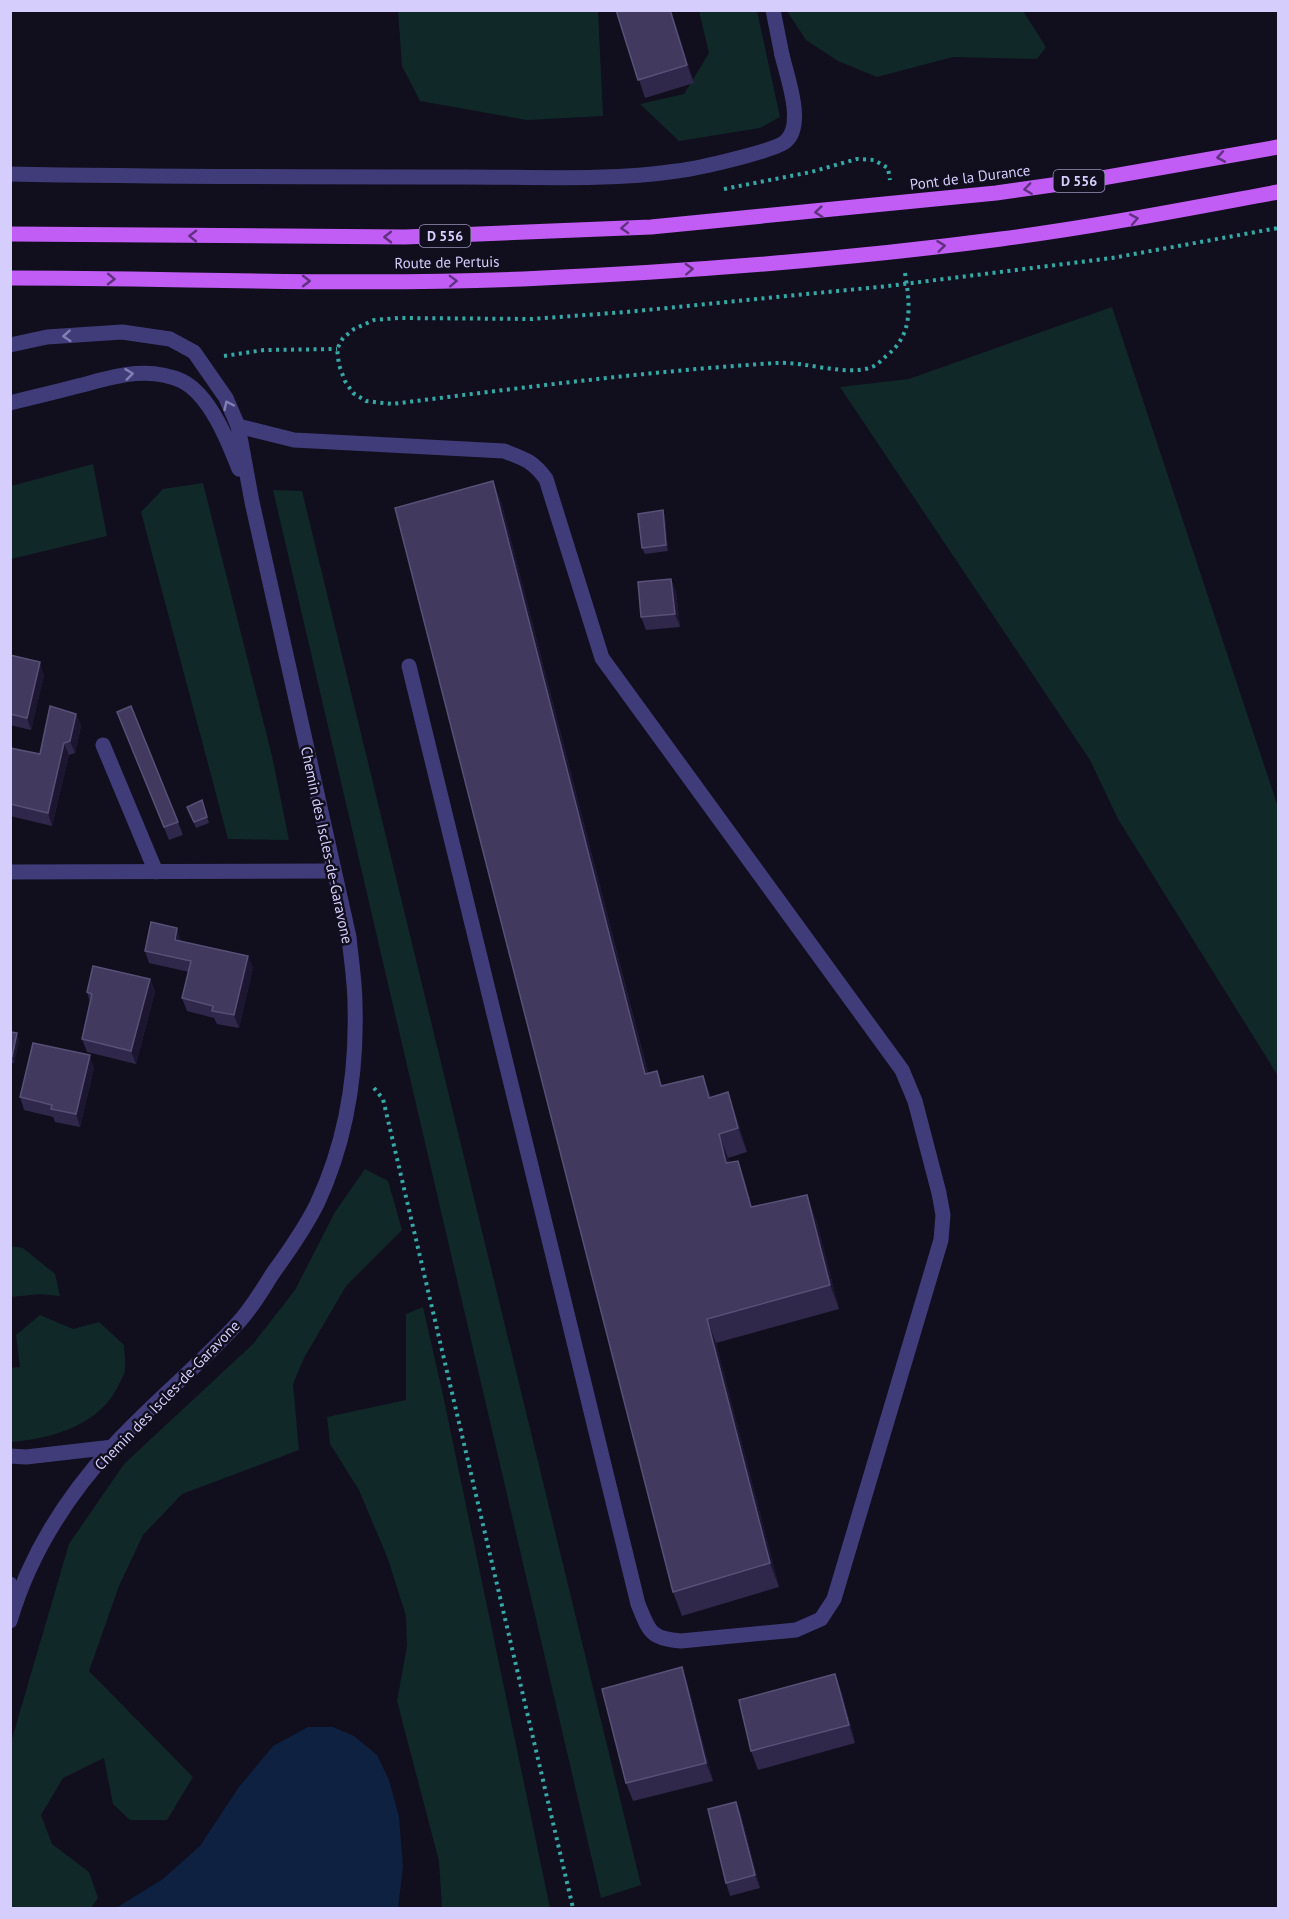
<svg xmlns="http://www.w3.org/2000/svg" width="1289" height="1919" font-family="'PT Sans',sans-serif">
	<style>
		.green { fill: #112828 }
		.water { fill: #0f2141 }
		.lines { fill: none; stroke-linecap: round; stroke-linejoin: round }
		.path { stroke: #35a9a6; stroke-width: 4; stroke-dasharray: 3 4.5; stroke-linecap: butt }
		.service { stroke: #403c7a; stroke-width: 15 }
		.minor { stroke: #403c7a; stroke-width: 15 }
		.primary { stroke: #c15cf5; stroke-width: 15 }
		.wall { fill: #2f284b }
		.shaded-wall { fill: #1c1631 }
		.building { fill: #41395e; stroke: #585177; stroke-width: 1.5 }
		.oneway { stroke: #60317f }
		.oneway2 { stroke: #837eb4 }
		.labels { text-anchor: middle; dominant-baseline: central; stroke-width: 5; stroke-linejoin: round; paint-order: stroke }
		.shield { fill: #110e1e; stroke: #9a94b9; stroke-width: 1.5 }
		.shield-label { font-size: 14px; font-weight: bold; fill: #d5cefc }
		.street-label { font-size: 15px; fill: #d5cefc; stroke: #110e1e }
	</style>
	<rect width="100%" height="100%" fill="#110e1e"/>
	<!-- green -->
	<path class="green" d="M398 11H598L603 116 527 120 420 101 402 66Z
		M699 11H757L780 117 760 128 679 141 640 104 684 94 709 53Z
		M787 11H1023L1046 47 1037 59 953 57 877 77 838 61 806 40Z
		M1112 307 1278 807V1076L1118 819 1090 760 840 387 909 379Z
		M93 464 107 536 11 559V486Z
		M203 483 272 756 289 840 228 839 141 512 163 489Z
		M273 490 302 491 641 1885 601 1898Z
		M365 1169 388 1181 402 1230 346 1286 304 1358 293 1384 299 1450 182 1494 143 1535 119 1586 89 1671 193 1777 167 1820H130L113 1804 104 1758 63 1778 41 1815 52 1844 89 1872 98 1898 91 1908H11V1742L69 1544 124 1464 253 1344 295 1290 335 1212Z
		M10 1246 23 1248 55 1274 60 1296 40 1294 11 1297Z
		M423 1307 443 1395 550 1908H442L439 1861 397 1701 407 1646 406 1616 388 1559 359 1490 330 1444 327 1417 406 1400V1314Z
		M40 1315 73 1329 99 1322 124 1345C124 1353 126 1362 125 1369 125 1373 122 1378 120 1382 103 1424 52 1439 11 1442V1368L20 1367 16 1335Z"/>
	<!-- water -->
	<path class="water" d="M308 1727H333L354 1736 377 1755 389 1780 399 1817 403 1867 398 1908H116L163 1879 200 1846 239 1787 273 1746Z"/>
	<g class="lines">
		<!-- path -->
		<path class="path" d="M724 189 811 172 857 159 874 160 888 168 890 180
			M905 273C910 304 914 335 886 356 882 360 877 365 872 367 847 377 804 361 777 363 648 371 520 388 392 404L366 401 353 393 345 381 339 365 337 349 343 338 354 329 374 320 398 318 532 319 626 312 888 286 1112 258 1278 228
			M224 356 264 350 337 349
			M374 1088 383 1099 573 1908"/>
		<!-- service -->
		<path class="service" d="M773 10 782 55
			M238 426 294 440 504 451C525 459 533 461 546 479L602 658 902 1070 915 1101 939 1193 943 1215 941 1240 834 1599 821 1619 796 1630 681 1641C650 1639 649 1631 638 1604L409 666
			M103 745 156 872
			M10 872 333 871
			M10 1456 26 1457 113 1447
			M10 1584 16 1602"/>
		<!-- minor -->
		<path class="minor" d="M10 174C156 177 301 177 446 177 522 176 602 182 677 171 695 169 776 151 786 141 805 124 787 77 782 55
			M10 345 47 337 122 332 170 339 194 352 226 398 238 426 252 502 349 937C351 959 355 982 355 1005 357 1072 346 1142 317 1204 305 1228 289 1251 273 1273 262 1290 251 1310 236 1325 197 1367 152 1404 113 1446 67 1496 29 1556 10 1621
			M10 403C33 397 56 392 78 386 113 377 147 365 182 381 210 395 228 441 239 469"/>
		<!-- primary -->
		<path class="primary" d="M10 234 405 237 651 227 996 193 1102 178 1278 147
			M10 278C181 278 352 286 523 279 682 272 842 260 1001 239 1094 227 1186 209 1278 192"/>
	</g>
	<!-- wall -->
	<path class="wall" d="M616 10H671L694 83 645 98Z
		M493 481 502 505 648 1073 662 1085 703 1076 711 1097 728 1092 736 1116 747 1152 728 1158 729 1163 738 1161 746 1185 752 1207 816 1219 839 1309 716 1343 779 1587 682 1616 673 1592Z
		M663 510 665 517 668 551 645 554 642 548Z
		M671 579 676 592 680 627 646 630 641 617Z
		M10 655 44 675 31 730 10 725Z
		M117 712 178 822 183 835 169 840Z
		M76 714 81 726 75 753 69 755 52 826 10 816V748L40 754Z
		M202 800 209 823 196 828 187 807Z
		M177 928 181 942 248 956 253 968 239 1028 217 1024 214 1018 187 1011 182 998 189 972 149 963 145 951Z
		M150 979 155 992 136 1064 87 1052 82 1039 90 1002 87 992Z
		M10 1032 19 1040 14 1063H10Z
		M94 1068 80 1127 55 1122 53 1117 24 1110 20 1097Z
		M682 1667 688 1686 713 1781 633 1801 626 1783Z
		M835 1674 842 1693 855 1743 758 1770 751 1751Z
		M736 1802 741 1815 760 1888 730 1896 726 1883Z"/>
	<!-- shaded-wall -->
	<path class="shaded-wall" d="M670 10H671L694 83 687 65Z
		M493 481 502 505 654 1098 645 1074Z
		M663 510 665 517 668 551 666 545Z
		M671 579 676 592 680 627 675 614Z
		M40 662 44 675 31 730 27 718Z
		M76 714 81 726 75 753 70 741Z
		M64 743 69 755 52 826 48 813Z
		M177 928 181 941 179 953 175 940Z
		M248 956 253 968 239 1028 234 1015Z
		M150 979 155 992 136 1064 131 1051Z
		M17 1033 19 1040 14 1063 12 1057Z
		M90 1055 94 1068 80 1127 76 1114Z
		M703 1076 712 1100 709 1098Z
		M728 1092 736 1116 747 1152 738 1128Z
		M719 1134 728 1158 735 1187 726 1163Z
		M738 1161 746 1185 759 1231 751 1207Z
		M807 1195 816 1219 839 1309 830 1285Z
		M707 1319 716 1343 779 1587 770 1563Z
		M682 1667 688 1686 713 1781 706 1763Z
		M835 1674 842 1693 855 1743 849 1725Z
		M736 1802 741 1815 760 1888 755 1875Z"/>
	<!-- building -->
	<path class="building" d="M616 10H670L687 65 638 80Z
		M493 481 645 1074 657 1071 661 1086 703 1076 709 1098 728 1092 738 1128 719 1134 726 1163 738 1161 751 1207 807 1195 830 1285 707 1319 770 1563 673 1592 395 508Z
		M663 510 666 545 642 548 638 514Z
		M671 579 675 614 641 617 638 582Z
		M10 655 40 662 27 718 10 714Z
		M50 706 76 714 70 741 64 743 48 813 10 804V748L40 754Z
		M131 706 178 822 164 827 117 712Z
		M202 800 207 817 194 822 187 807Z
		M151 922 177 928 175 940 248 956 234 1015 212 1011 213 1006 182 998 191 961 145 951Z
		M93 966 150 979 131 1051 82 1039 92 994 87 992Z
		M10 1032 17 1033 12 1057H10Z
		M33 1043 90 1055 76 1114 51 1109 52 1105 20 1097Z
		M682 1667 706 1763 626 1783 602 1689Z
		M835 1674 849 1725 751 1751 739 1700Z
		M736 1802 755 1875 726 1883 708 1809Z"/>
	<!-- one-way arrows -->
	<defs><path id="oneway-chevron" d="M-2-3.5L2.5 0L-2 3.5" fill="none" stroke-width="1.6" stroke-linecap="round" stroke-linejoin="round" transform="scale(1.5)"/></defs>
	<g class="oneway">
		<use href="#oneway-chevron" transform="translate(1221 157) rotate(170)"/>
		<use href="#oneway-chevron" transform="translate(1028 189) rotate(172)"/>
		<use href="#oneway-chevron" transform="translate(819 212) rotate(174)"/>
		<use href="#oneway-chevron" transform="translate(1134 219) rotate(-11)"/>
		<use href="#oneway-chevron" transform="translate(625 228) rotate(177)"/>
		<use href="#oneway-chevron" transform="translate(193 236) rotate(-179)"/>
		<use href="#oneway-chevron" transform="translate(388 237) rotate(-180)"/>
		<use href="#oneway-chevron" transform="translate(941 246) rotate(-7)"/>
		<use href="#oneway-chevron" transform="translate(689 269) rotate(-3)"/>
		<use href="#oneway-chevron" transform="translate(111 279) rotate(1)"/>
		<use href="#oneway-chevron" transform="translate(306 281)"/>
		<use href="#oneway-chevron" transform="translate(453 281) rotate(-2)"/>
	</g>
	<g class="oneway2">
		<use href="#oneway-chevron" transform="translate(67 336) rotate(176)"/>
		<use href="#oneway-chevron" transform="translate(129 374) rotate(-7)"/>
		<use href="#oneway-chevron" transform="translate(228 405) rotate(-115)"/>
	</g>
	<g class="labels">
		<!-- shield labels -->
		<g class="shield">
			<rect x="1053.5" y="170" width="51" height="22" rx="4.5"/>
			<rect x="419.5" y="225" width="51" height="22" rx="4.5"/>
		</g>
		<g class="shield-label">
			<text x="1079" y="181">D 556</text>
			<text x="445" y="236">D 556</text>
		</g>
		<!-- street labels -->
		<g class="street-label">
			<text transform="translate(970 177) rotate(-7)">Pont de la Durance</text>
			<text transform="translate(447 262) rotate(-1)">Route de Pertuis</text>
			<text transform="translate(327 845) rotate(78)">Chemin des Iscles-de-Garavone</text>
			<text transform="translate(167 1395) rotate(-46)">Chemin des Iscles-de-Garavone</text>
		</g>
	</g>
	<!-- border -->
	<rect width="1289" height="1919" fill="none" stroke="#d5cefc" stroke-width="24"/>
</svg>
